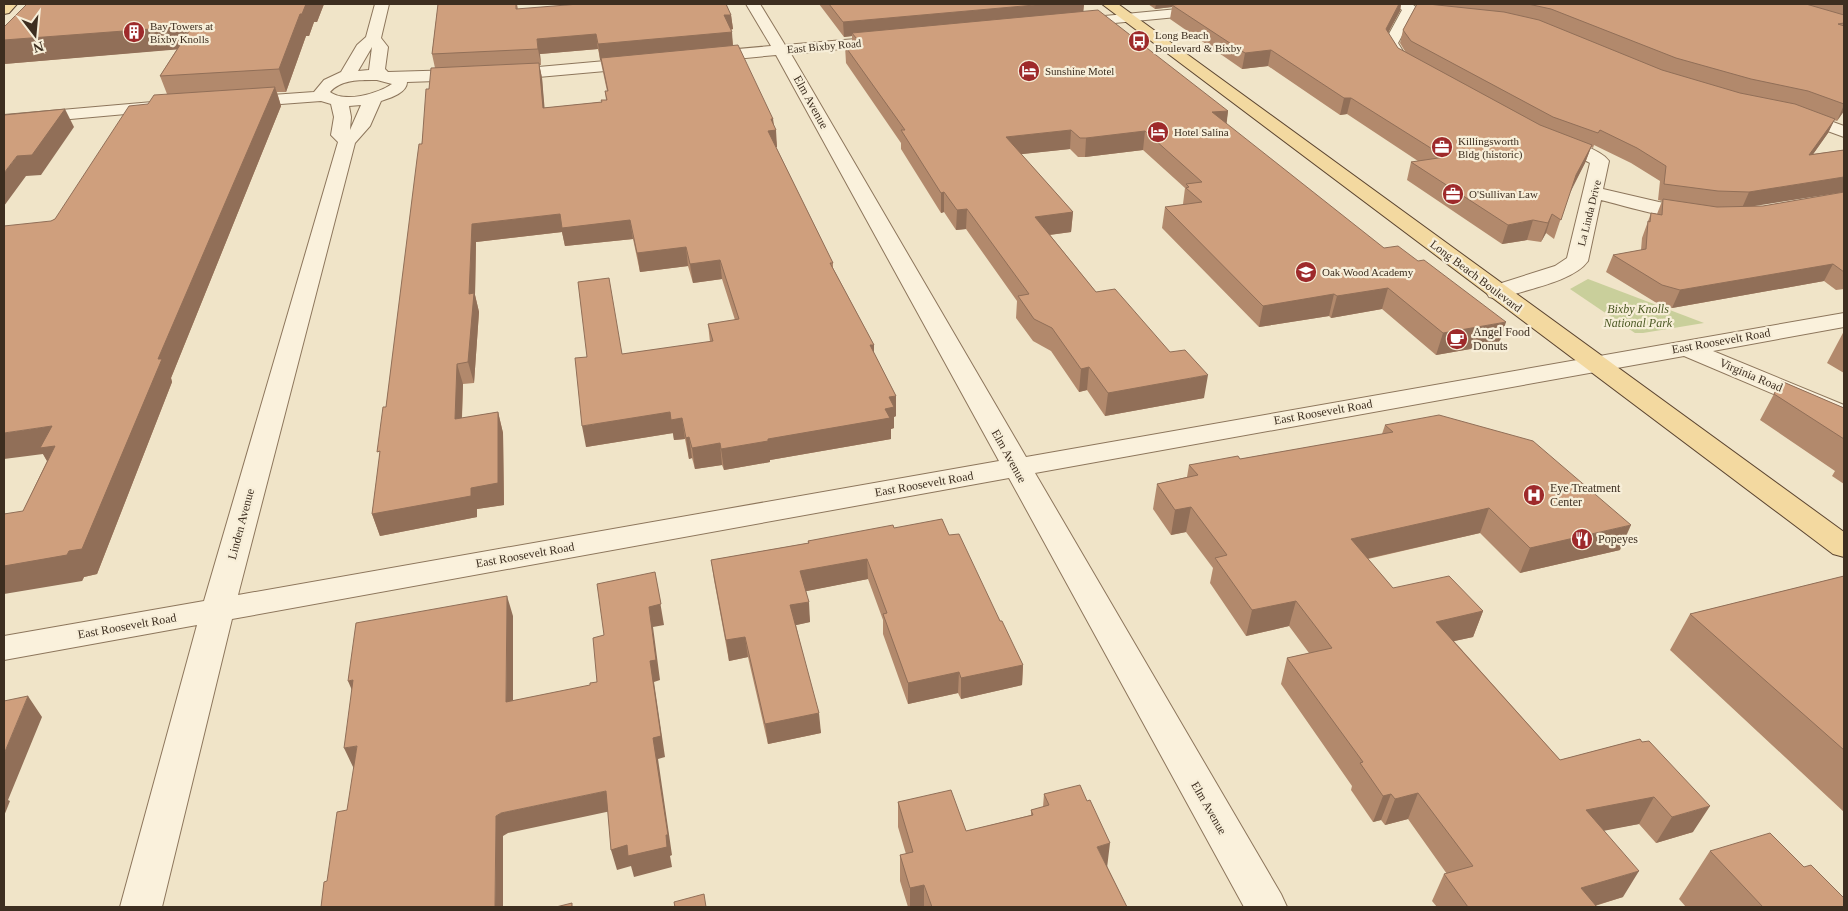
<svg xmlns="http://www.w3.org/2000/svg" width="1848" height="911" font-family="Georgia,serif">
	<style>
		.green { fill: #c9cf9b }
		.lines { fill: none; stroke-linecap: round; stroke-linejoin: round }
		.minor-casing { stroke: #8d765c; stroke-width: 2 }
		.major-casing { stroke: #5b4430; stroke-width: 2 }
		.minor { fill: #faf1dc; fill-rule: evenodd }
		.major { fill: #f3d9a0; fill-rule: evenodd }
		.wall { fill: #b2896c; fill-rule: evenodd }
		.shaded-wall { fill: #916f58 }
		.building { fill: #cf9f7d; stroke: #916f58 }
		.labels { text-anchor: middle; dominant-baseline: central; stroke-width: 4.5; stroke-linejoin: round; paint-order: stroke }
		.far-poi-label { font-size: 11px; fill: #3d2e20; stroke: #f7eed8; text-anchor: start }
		.far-street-label { font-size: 11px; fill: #3d2e20; stroke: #f7eed8 }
		.street-label { font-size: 12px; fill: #3d2e20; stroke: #f7eed8 }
		.park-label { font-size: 12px; font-style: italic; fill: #4d5a26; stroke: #f7eed8 }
		.poi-label { font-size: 12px; fill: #3d2e20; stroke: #f7eed8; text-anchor: start }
	</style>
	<rect width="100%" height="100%" fill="#f0e4c8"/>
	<!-- green -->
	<path class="green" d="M1588 279 1704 323 1643 333H1635L1570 289Z"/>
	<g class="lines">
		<!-- minor casing -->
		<g class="minor-casing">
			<path id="minor" d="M375 4H389L381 38 388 47 385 69 388 72 527 68 639 58 644 60 647 63 644 66 639 68 527 78 407 82C407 93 390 98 381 101L370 126 355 143 238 595 999 461 776 55 704 62 699 60 696 57 699 54 704 52 771 46 746 4H760L785 45 891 36 896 37 898 40 896 43 891 44 791 54 1026 457 1844 313V327L1713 351 1844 405V422L1835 420 1684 356 1035 473 1281 894 1287 907H1244L1009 478 232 619 162 907H120L197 625 4 660V636L204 601 338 142 331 135 334 117 331 104 321 101 242 107 236 106 234 102 236 98 242 97 314 92 324 80 341 72 357 45 366 37ZM372 47 369 70 358 71ZM377 80 392 84C377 94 345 103 330 92 341 79 361 80 377 80ZM361 105 350 130 351 117 349 106Z
				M1230 4H1277L1270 8 1073 27 1068 26 1066 23 1068 20 1073 19Z
				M1394 4H1412L1417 8 1398 43 1406 56 1421 66 1419 69C1400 74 1391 57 1384 43L1402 10Z
				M164 101 170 102 172 106 170 110 4 125V115Z
				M1795 108 1844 126V137L1789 117 1786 113 1789 109Z
				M1552 136C1567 139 1601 149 1609 161L1603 189 1659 202 1702 209 1705 213 1702 217C1678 223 1626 206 1601 200L1588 261C1574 281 1528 289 1505 297L1497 299 1489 297 1486 292 1489 287 1555 266 1567 258 1590 163 1577 156 1546 145 1543 141 1546 137Z"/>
		</g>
		<!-- major casing -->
		<g class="major-casing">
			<path id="major" d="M4 4H17L9 13 4 14Z
				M1102 4H1118L1844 532V557L1833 554Z"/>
		</g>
		<!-- minor -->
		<use href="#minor" class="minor"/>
		<!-- major -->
		<use href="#major" class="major"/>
	</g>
	<!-- wall -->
	<path class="wall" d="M27 4H324L317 22H314L309 36H306L286 92H277L281 106 171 378 172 382 97 574 84 577 82 581 23 511 47 461 43 454 51 221 55 219 148 104 167 94 160 76 177 49 4 64V27Z
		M438 4H517L518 9 731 15 733 29 731 30 733 45 773 119 777 147H776L833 263V268L874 345V353L896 396V416L894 417V428L891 429V439L770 460V462L724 470 722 465 695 469 692 458 689 459 685 439 674 440 673 433 586 447 622 354 710 342 708 324 735 320 722 279 693 283 688 266 640 272 633 239 565 246 562 232 476 242 475 295 479 312 474 383 463 384 462 418 498 412 503 433 504 505 477 509V517L380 536 372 514 386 407 429 89 435 68 432 54ZM598 49 607 91H605L606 100 601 102 544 108 542 78 539 65H541L540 54Z
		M819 4H1084L1083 12 1228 111 1226 124 1499 344 1436 355 1382 309 1331 318 1329 316 1259 327 1162 228 1165 207 1183 205V204L1185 188 1143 150 1085 157H1078L1070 149 1021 154 1073 212 1071 232 1050 235 1096 292 1204 398 1105 416 1087 390 1079 392 1051 351 1033 341 1016 318 1017 301 966 229 956 230 944 212 941 213 901 149V143L846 63 845 46H852V36L844 37Z
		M1148 4H1401L1400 11 1388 33 1398 48 1406 53 1400 43 1403 30 1417 4H1844V111L1837 121 1834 120 1828 133 1813 154 1844 150V192L1750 206H1763L1844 192V289L1836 290 1824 281 1672 308 1655 302 1606 272 1613 255 1641 250 1642 238 1651 213 1657 214 1662 201 1658 200 1660 181 1631 163 1594 145 1593 148 1591 147 1585 163 1570 191 1554 239 1546 233 1541 242 1527 240 1502 244 1407 180 1411 162 1418 161 1347 114 1340 115 1268 66 1242 69 1170 19 1172 7 1155 9Z
		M1844 331V373L1827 363Z
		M1781 381 1844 408V484L1832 476 1835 471 1760 420Z
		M1385 425 1620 550 1520 573 1480 533 1368 559 1393 588 1483 611 1473 637 1454 641 1560 760 1640 739 1693 832 1656 843 1639 824 1604 830 1623 897 1595 906 1597 907H1437L1432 901 1444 874H1447L1408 819 1385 825 1381 820 1373 822 1351 790 1352 786 1281 684 1287 658 1309 653 1289 626 1246 636 1210 583 1213 568 1186 532 1171 535 1153 509 1157 484 1187 477 1189 465 1240 459 1382 434Z
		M894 528 949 535 1000 621 1023 665 1022 685 961 699 958 693 908 704 883 634V620L868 579 806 591 810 622 796 625 821 733 768 744 748 657 729 661 714 580 711 560 808 543V541Z
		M1844 576V812L1670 650 1690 614Z
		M1044 794 1107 866 1127 907H908L900 881V855L906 854 898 827V802L966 831 1031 815V810L1043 807Z
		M1710 851 1804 867 1844 907H1686L1679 899Z"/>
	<!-- shaded-wall -->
	<path class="shaded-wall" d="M306 4H324L317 22H314L309 36H306L286 92 279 69 300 14Z
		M1046 4H1084L1083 15 852 33V36L844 37 843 22Z
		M1156 4H1210L1172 5V7L1155 9Z
		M1399 4H1401L1400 11 1382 44 1386 29Z
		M724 15H731L733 29 725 30Z
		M177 27 191 28 182 49 4 64V40Z
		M732 32 733 48 600 60 598 44Z
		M596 34 598 49 540 54 541 65 538 49 537 39Z
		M1271 50 1268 66 1242 69 1245 53Z
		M539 63 542 78 546 124 543 108Z
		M275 87 281 106 171 378 172 382 97 574 84 577 82 581 4 594V566L158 359Z
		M1344 98H1351L1347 114 1340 115Z
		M1844 105V111L1837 121Z
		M65 109 74 127 41 175 26 176 4 206V173L17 156Z
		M1228 111 1226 129 1212 112Z
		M771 119H773L774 130H776L777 147 769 148 768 131Z
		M1835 119 1828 133 1802 170 1809 155Z
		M1071 130 1070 149 1005 156 1006 137Z
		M1145 131 1143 150 1085 157 1086 138Z
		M1592 145 1585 163 1570 193 1576 175Z
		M1844 177V192L1742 208 1749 192Z
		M944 192V212L941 213V193Z
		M967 209 966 229 956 230 957 210Z
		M1073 212 1071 232 1033 237 1035 217Z
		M560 214 630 220 633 239 565 246 562 232 476 242 475 295 479 312 474 383 468 362 469 294 472 224Z
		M1552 214 1546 233 1541 242 1548 223Z
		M1533 220 1527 240 1502 244 1508 225Z
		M686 247 688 266 640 272 637 253Z
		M720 260 722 279 693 283 690 264Z
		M1833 264 1824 281 1672 308 1680 290Z
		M1388 288 1382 309 1331 318 1337 296Z
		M1334 294 1329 316 1259 327 1263 306Z
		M1506 322 1499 344 1436 355 1443 333Z
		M870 345H874V365Z
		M457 364 463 384 461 440 455 419Z
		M1089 367 1087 390 1079 392 1081 369Z
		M1208 375 1204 398 1105 416 1108 393Z
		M896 396V416L894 417V428L891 429V439L770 460V462L724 470 721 449 768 439 885 409 889 397Z
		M498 412 503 433 504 505 477 509V517L380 536 372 514 471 488Z
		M670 412 673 433 586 447 582 426Z
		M682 418 685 439 674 440 671 420Z
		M52 426 65 450 54 473 43 454 4 459V433Z
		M689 437 692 458 689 459 686 438Z
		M720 443 722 465 695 469 692 448Z
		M1191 507 1186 532 1171 535 1175 510Z
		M1489 508 1480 533 1343 564 1351 539Z
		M1631 525 1620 550 1520 573 1530 548Z
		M867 559 868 579 802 592 800 571Z
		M655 572 664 625 653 627 660 680 654 682 665 757 658 759 672 855 670 856 672 867 634 877 631 866 617 870 611 850 653 738 650 661 649 607Z
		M507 596 513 616V722L506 702Z
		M1296 601 1289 626 1246 636 1252 610Z
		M809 602 810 622 792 626 790 605Z
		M1483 611 1473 637 1427 647 1436 622Z
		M745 637 748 657 729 661 726 640Z
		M1023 665 1022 685 961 699V678Z
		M959 672 958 693 908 704V683Z
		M353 680 357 702 348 681Z
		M28 696 42 717 8 800 10 801 4 816V754Z
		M819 713 821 733 768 744 765 724Z
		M357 746 354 769 344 748Z
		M606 791 611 811 508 833 503 836V907H495L496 816 501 813Z
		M1418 793 1408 819 1385 825 1395 799Z
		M1391 794 1381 820 1373 822 1383 796Z
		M1654 797 1639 824 1572 837 1586 810Z
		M1710 806 1693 832 1656 843 1672 817Z
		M1110 843 1107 868 1097 847Z
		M1639 871 1623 897 1590 907 1581 888Z
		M924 885V907H910V888Z"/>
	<!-- building -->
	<path class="building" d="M27 4H306L302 14H300L279 69 160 76 191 28 175 29 177 27 4 40V27Z
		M438 4H516V9L579 4H726L731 15H724L732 32 598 44 596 34 537 39 538 49 432 54Z
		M829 4H1046L843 22Z
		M1183 4H1399L1386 29 1398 48 1540 125 1592 145 1576 175 1561 220 1552 214 1548 223 1533 220 1508 225 1411 162 1445 157 1351 98H1344L1271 50 1245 53 1172 5Z
		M1417 4H1428L1504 12 1539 20 1662 70 1740 93 1795 104 1835 119 1809 155 1844 150V177L1749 192 1718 191 1664 184 1666 166 1637 148 1600 130 1598 133 1553 117 1411 41 1403 30Z
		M1528 4H1806L1844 15V23L1838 24 1844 26V104L1808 91 1751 79 1676 58 1551 9Z
		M1098 10 1228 111 1212 112 1384 248 1398 246 1418 261 1424 260 1506 322 1443 333 1388 288 1337 296 1334 294 1263 306 1165 207 1202 202 1186 188 1189 187 1186 184 1202 182 1145 131 1086 138H1080L1071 130 1006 137 1073 212 1035 217 1096 292 1115 289 1170 352 1185 350 1208 375 1108 393 1089 367 1081 369 1052 328 1034 319 1018 296 1029 294 967 209 957 210 944 192 941 193 901 130H905L845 46 861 44 852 33Z
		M738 45 773 119H771L776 130 768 131 833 263H830L874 345H870L896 396 889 397 894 407 885 409 890 418 768 439V441L721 449 720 443 692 448 689 437 686 438 682 418 671 420 670 412 582 426 575 358 587 357 578 282 609 278 622 354 713 341 708 324 739 319 720 260 690 264 686 247 637 253 630 220 562 228 560 214 472 224 469 294 474 293 468 362 457 364 455 419 498 412V483L471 488V496L372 514 380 451 377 452 383 407H386L417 159 419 144H422L426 89H429L431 68 539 63 543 108 602 102 601 100H607L605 91H608L601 58Z
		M275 87 158 359H162L82 549 69 551 67 555 4 566V514L23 511 55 446 40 448 52 426 4 433V226L51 221 55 219 129 106 148 104 154 95Z
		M65 109 32 155 17 156 4 173V115Z
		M1844 192V272L1833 264 1680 290 1662 285 1613 255 1646 249 1648 221 1650 222 1651 213 1662 215 1663 199 1717 207 1763 206Z
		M1781 381 1844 408V439L1774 394Z
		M1439 415 1533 441 1631 525 1530 548 1489 508 1351 539 1393 588 1449 576 1483 611 1436 622 1560 760 1640 739 1642 742 1649 741 1710 806 1672 817 1654 797 1586 810 1639 871 1581 888 1597 907H1468L1444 874 1473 866 1418 793 1395 799 1391 794 1383 796 1360 763 1363 762 1287 658 1332 648 1296 601 1252 610 1215 558 1227 555 1191 507 1175 510 1157 484 1198 475 1189 465 1238 456 1240 459 1393 432 1385 425Z
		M942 519 949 535 959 534 1000 621H1002L1023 665 961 678 959 672 908 683 883 614 887 613 867 559 800 571 809 602 790 605 819 713 765 724 745 637 726 640 711 560 809 543 808 541 893 525 894 528Z
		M655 572 661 604 649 607 656 660 650 661 661 736 653 738 668 835H666L667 847 628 856 627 845 611 850 606 791 501 813 496 816 495 907H321L324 882 327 881 337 812 347 810 357 746 344 748 353 680 348 681 356 623 507 596 506 702 590 685V683L597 682 593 638 604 635 597 584Z
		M1844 576V750L1690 614Z
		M28 696 4 754V701Z
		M1080 785 1087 801 1090 800 1110 843 1097 847 1127 907H932L924 885 910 888 900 855 913 852 898 802 951 790 966 831 1033 815 1031 810 1049 805 1044 794Z
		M1770 833 1804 867 1811 865 1844 898V907H1763L1710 851Z
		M704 894 706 907H675L674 902Z
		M572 903V907H556Z"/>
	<!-- icons -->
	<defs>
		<g id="building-disc" transform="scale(1.125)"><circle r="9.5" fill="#9e2a2b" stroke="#f7eed8"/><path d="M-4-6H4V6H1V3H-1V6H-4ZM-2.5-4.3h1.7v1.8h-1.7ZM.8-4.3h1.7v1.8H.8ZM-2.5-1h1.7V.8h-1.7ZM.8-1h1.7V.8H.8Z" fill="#fff"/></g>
		<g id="bus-disc" transform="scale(1.125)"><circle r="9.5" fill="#9e2a2b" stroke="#f7eed8"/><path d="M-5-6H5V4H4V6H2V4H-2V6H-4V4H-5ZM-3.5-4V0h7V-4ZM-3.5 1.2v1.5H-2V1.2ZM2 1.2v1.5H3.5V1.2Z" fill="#fff"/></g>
		<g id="hotel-disc" transform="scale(1.125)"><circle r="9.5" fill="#9e2a2b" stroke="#f7eed8"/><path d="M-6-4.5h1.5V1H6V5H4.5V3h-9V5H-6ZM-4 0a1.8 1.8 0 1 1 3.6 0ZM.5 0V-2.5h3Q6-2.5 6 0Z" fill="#fff"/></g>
		<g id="office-disc" transform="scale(1.125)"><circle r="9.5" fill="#9e2a2b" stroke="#f7eed8"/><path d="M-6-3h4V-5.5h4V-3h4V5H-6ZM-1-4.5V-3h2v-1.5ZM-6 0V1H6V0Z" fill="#fff"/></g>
		<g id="school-disc" transform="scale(1.125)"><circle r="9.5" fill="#9e2a2b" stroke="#f7eed8"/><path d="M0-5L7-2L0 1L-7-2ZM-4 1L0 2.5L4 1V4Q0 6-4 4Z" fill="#fff"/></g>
		<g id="cafe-disc" transform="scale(1.125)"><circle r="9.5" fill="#9e2a2b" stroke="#f7eed8"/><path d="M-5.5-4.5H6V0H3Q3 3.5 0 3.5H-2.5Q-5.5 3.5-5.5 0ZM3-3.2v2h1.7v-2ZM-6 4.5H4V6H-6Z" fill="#fff"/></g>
		<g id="hospital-disc" transform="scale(1.125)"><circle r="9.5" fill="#9e2a2b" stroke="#f7eed8"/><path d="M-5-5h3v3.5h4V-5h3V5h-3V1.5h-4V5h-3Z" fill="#fff"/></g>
		<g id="restaurant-disc" transform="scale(1.125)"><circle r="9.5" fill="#9e2a2b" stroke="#f7eed8"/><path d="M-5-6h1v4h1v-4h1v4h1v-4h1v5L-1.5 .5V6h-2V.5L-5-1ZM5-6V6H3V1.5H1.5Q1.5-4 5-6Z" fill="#fff"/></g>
	</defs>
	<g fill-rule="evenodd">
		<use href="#building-disc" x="134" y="32"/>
		<use href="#bus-disc" x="1139" y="41"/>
		<use href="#hotel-disc" x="1029" y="71"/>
		<use href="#hotel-disc" x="1158" y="132"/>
		<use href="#office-disc" x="1442" y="147"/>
		<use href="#office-disc" x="1453" y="194"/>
		<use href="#school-disc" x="1306" y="272"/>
		<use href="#cafe-disc" x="1457" y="339"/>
		<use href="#hospital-disc" x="1534" y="495"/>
		<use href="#restaurant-disc" x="1582" y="539"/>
	</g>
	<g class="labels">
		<!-- far-poi labels -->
		<g class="far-poi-label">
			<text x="150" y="26">Bay Towers at<tspan x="150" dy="13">Bixby Knolls</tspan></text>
			<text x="1155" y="35">Long Beach<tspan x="1155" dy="13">Boulevard &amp; Bixby</tspan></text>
			<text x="1045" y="71">Sunshine Motel</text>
			<text x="1174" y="132">Hotel Salina</text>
			<text x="1458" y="141">Killingsworth<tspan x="1458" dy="13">Bldg (historic)</tspan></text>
			<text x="1469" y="194">O'Sullivan Law</text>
			<text x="1322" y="272">Oak Wood Academy</text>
		</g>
		<!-- far-street labels -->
		<g class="far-street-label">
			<text transform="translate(824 46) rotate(-5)">East Bixby Road</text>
			<text transform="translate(1589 213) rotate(-76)">La Linda Drive</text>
		</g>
		<!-- street labels -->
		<g class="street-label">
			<text transform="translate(811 102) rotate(61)">Elm Avenue</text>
			<text transform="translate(1476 276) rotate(37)">Long Beach Boulevard</text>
			<text transform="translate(1721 341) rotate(-10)">East Roosevelt Road</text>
			<text transform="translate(1751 375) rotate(23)">Virginia Road</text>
			<text transform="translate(1323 412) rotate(-10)">East Roosevelt Road</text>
			<text transform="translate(1009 456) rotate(61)">Elm Avenue</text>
			<text transform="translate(924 484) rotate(-10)">East Roosevelt Road</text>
			<text transform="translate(241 524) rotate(-75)">Linden Avenue</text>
			<text transform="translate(525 555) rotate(-10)">East Roosevelt Road</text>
			<text transform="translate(127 626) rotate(-10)">East Roosevelt Road</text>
			<text transform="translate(1209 808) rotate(60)">Elm Avenue</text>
		</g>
		<!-- park labels -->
		<g class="park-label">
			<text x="1638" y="309">Bixby Knolls<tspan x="1638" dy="14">National Park</tspan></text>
		</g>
		<!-- poi labels -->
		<g class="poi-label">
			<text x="1473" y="332">Angel Food<tspan x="1473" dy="14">Donuts</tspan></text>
			<text x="1550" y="488">Eye Treatment<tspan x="1550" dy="14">Center</tspan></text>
			<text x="1598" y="539">Popeyes</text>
		</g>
	</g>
	<!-- border -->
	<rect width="1848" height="911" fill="none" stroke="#3d2e20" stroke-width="10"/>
	<!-- north arrow -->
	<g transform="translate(35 35) rotate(164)" stroke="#f7eed8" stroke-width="4" paint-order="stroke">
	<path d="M0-4L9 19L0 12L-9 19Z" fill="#3d2e20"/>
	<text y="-8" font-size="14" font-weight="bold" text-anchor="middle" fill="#3d2e20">N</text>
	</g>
</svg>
